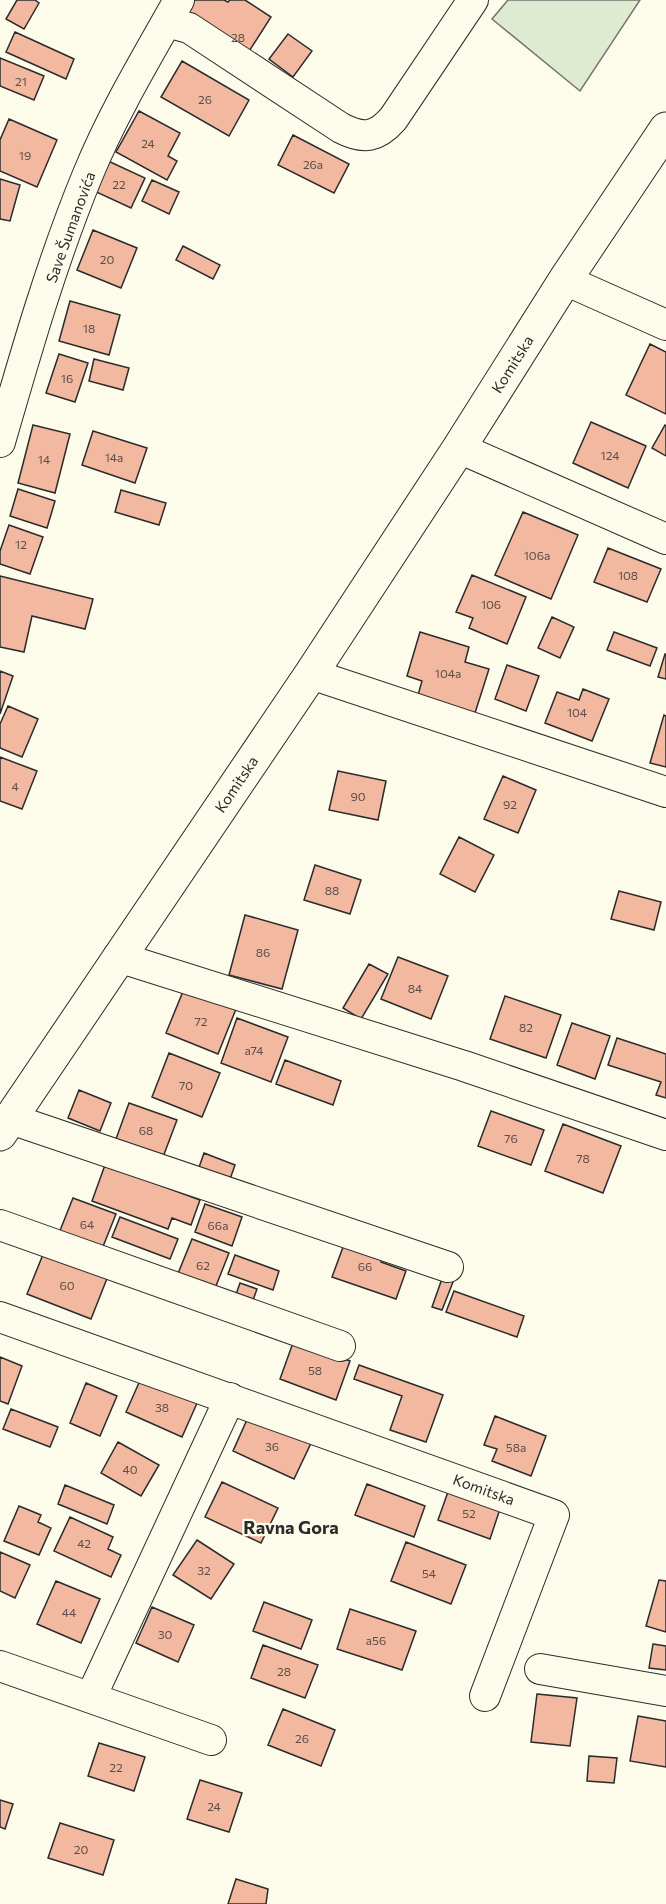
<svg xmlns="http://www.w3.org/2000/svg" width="666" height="1904" font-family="Commissioner,sans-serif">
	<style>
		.green { fill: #deebd1; stroke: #74746e; stroke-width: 1.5 }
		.building { fill: #f2b8a0; stroke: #2b2b2b; stroke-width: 1.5 }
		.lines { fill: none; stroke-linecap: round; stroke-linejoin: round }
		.minor-casing { stroke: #2b2b2b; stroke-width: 32 }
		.major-casing { stroke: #2b2b2b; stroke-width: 35 }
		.minor { stroke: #fdfbea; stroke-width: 30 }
		.major { stroke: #fdfbea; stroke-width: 33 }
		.labels { text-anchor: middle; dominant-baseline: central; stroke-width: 4.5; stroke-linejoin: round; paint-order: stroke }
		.number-label { font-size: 12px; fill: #5d4e48 }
		.street-label { font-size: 15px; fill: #2b2b2b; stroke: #fdfbea }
		.quarter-label { font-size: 18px; font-weight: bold; fill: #2b2b2b; stroke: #fdfbea }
	</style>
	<rect width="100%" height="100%" fill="#fdfbea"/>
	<!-- green -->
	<path class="green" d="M508 0H640L580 91 492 19Z"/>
	<!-- building -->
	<path class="building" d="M17 0H35L39 3 24 29 6 19Z
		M194 0H224L228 2 230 0H245L271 17 246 56 184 15Z
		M15 32 74 59 66 79 6 52Z
		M288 34 312 51 293 77 269 59Z
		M0 58 44 76 34 100 0 86Z
		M182 61 249 100 229 136 161 97Z
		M139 111 180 133 168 156 177 161 167 180 116 152Z
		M9 119 57 140 37 187 0 171V140Z
		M293 135 349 164 334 193 278 165Z
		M106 160 145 178 131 208 92 190Z
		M0 179 20 185 10 221 0 219Z
		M152 180 179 192 169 214 142 201Z
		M93 230 137 248 121 288 77 270Z
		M183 246 220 265 213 279 176 260Z
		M70 301 120 315 109 355 59 341Z
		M650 344 666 352V414L626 395Z
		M59 354 88 363 75 402 46 393Z
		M94 359 129 368 123 390 89 381Z
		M591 422 646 446 628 488 573 463Z
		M33 425 70 434 55 493 18 483Z
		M665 425 666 426V456L652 448Z
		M93 431 147 448 135 483 82 465Z
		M18 489 55 501 47 528 10 516Z
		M121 490 166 503 159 525 115 512Z
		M523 512 578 535 551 599 495 575Z
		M9 525 43 537 30 574 0 564V551Z
		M608 548 661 569 647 602 594 582Z
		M472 575 526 597 507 644 469 628 473 618 456 612Z
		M0 576 93 599 85 629 32 616 24 652 0 647Z
		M552 617 574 627 560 658 538 648Z
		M420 632 469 647 465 662 489 669 475 713 418 695 422 681 407 676Z
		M614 632 657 648 650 666 607 650Z
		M665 654H666V679L658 677Z
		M507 665 539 676 526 711 495 699Z
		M0 671 13 676 0 714Z
		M583 689 609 699 592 741 545 723 557 692 579 700Z
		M8 706 38 719 22 757 0 748V724Z
		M664 715 666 716V767L650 763Z
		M0 757 37 771 22 809 0 801Z
		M338 771 386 781 378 820 329 810Z
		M503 776 536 790 518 833 484 819Z
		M459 837 494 855 475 892 440 874Z
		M315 865 361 880 350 914 304 900Z
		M619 891 661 902 654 930 611 919Z
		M245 915 298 930 282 989 229 975Z
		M398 957 448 976 431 1019 381 999Z
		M369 964 388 974 361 1019 343 1008Z
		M184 989 236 1009 218 1054 166 1033Z
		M505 996 561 1015 546 1058 490 1039Z
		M237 1018 288 1037 271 1082 221 1063Z
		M572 1023 610 1036 595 1079 557 1065Z
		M617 1038 666 1054V1098L656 1095 661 1082 608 1065Z
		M169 1053 220 1073 202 1117 152 1097Z
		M285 1060 341 1081 333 1105 276 1084Z
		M79 1090 111 1103 100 1131 68 1118Z
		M129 1103 177 1120 163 1157 116 1139Z
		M491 1111 544 1130 531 1165 478 1146Z
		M563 1124 621 1146 603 1193 545 1171Z
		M204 1153 235 1165 228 1185 197 1173Z
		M105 1165 200 1200 191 1225 172 1218 168 1229 92 1201Z
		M73 1198 116 1214 102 1249 59 1233Z
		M205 1204 242 1217 232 1246 195 1232Z
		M120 1217 178 1239 170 1259 112 1237Z
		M192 1239 229 1253 214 1291 177 1276Z
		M346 1239 384 1253 381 1262 406 1271 396 1299 332 1277Z
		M44 1252 108 1276 91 1319 27 1294Z
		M235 1255 279 1271 273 1290 228 1274Z
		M444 1273 455 1277 442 1310 432 1307Z
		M240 1283 257 1289 251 1306 234 1300Z
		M454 1291 524 1316 517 1337 446 1312Z
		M294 1340 350 1361 336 1400 280 1379Z
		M0 1357 22 1366 8 1404 0 1401Z
		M359 1365 443 1395 426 1442 390 1430 402 1396 354 1379Z
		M142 1376 198 1401 182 1437 126 1412Z
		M86 1383 117 1396 100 1436 70 1423Z
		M11 1409 58 1427 50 1447 3 1429Z
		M250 1413 312 1441 294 1479 233 1451Z
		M495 1416 546 1436 531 1476 492 1461 497 1449 484 1445Z
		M118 1442 159 1465 141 1496 101 1473Z
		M222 1482 278 1508 261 1543 205 1517Z
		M367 1484 425 1506 414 1537 355 1515Z
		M65 1485 114 1505 107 1524 58 1504Z
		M449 1489 501 1506 490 1539 438 1520Z
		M19 1506 41 1515 38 1522 51 1528 39 1555 4 1541Z
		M70 1517 113 1537 108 1549 121 1555 111 1577 54 1551Z
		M197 1540 234 1564 211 1599 173 1575Z
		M406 1542 466 1565 451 1604 391 1581Z
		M0 1552 30 1565 15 1598 0 1591Z
		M659 1580 666 1581V1632L646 1626Z
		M56 1581 100 1599 81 1643 37 1624Z
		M264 1602 312 1620 301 1649 253 1631Z
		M152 1607 194 1625 178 1662 136 1643Z
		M350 1609 416 1631 402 1670 337 1649Z
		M653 1644 666 1646V1670L649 1668Z
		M263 1645 318 1665 305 1698 251 1678Z
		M537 1694 577 1698 570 1746 531 1742Z
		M283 1709 335 1730 321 1766 268 1745Z
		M638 1716 666 1721V1767L630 1761Z
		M99 1743 145 1757 134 1791 88 1776Z
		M589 1756 617 1758 614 1783 587 1781Z
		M200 1780 242 1793 229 1832 187 1819Z
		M0 1800 13 1804 5 1829 0 1827Z
		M60 1823 114 1840 103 1875 48 1858Z
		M236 1879 268 1889 266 1904H228Z"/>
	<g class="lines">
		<!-- minor casing -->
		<g class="minor-casing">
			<path id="minor" d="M167 22 189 28 341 128C364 140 377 137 393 119L473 0
				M565 280 666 325
				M0 442C26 352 52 261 88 174 113 113 147 57 179 0
				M459 448 666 539
				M311 674 666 792
				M118 957 464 1066 666 1135
				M11 1119 448 1267
				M0 1225 340 1346
				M0 1317 554 1515 485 1696
				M0 1666 211 1740
				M540 1669 666 1691
				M91 1697 230 1398"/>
		</g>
		<!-- major casing -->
		<g class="major-casing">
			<path id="major" d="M0 1134 311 674 459 448 565 280 666 129"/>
		</g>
		<!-- minor -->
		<use href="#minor" class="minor"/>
		<!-- major -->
		<use href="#major" class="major"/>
	</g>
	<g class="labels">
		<!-- number labels -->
		<g class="number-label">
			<text x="238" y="37">28</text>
			<text x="21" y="81">21</text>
			<text x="205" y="99">26</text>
			<text x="148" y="143">24</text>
			<text x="25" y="155">19</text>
			<text x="313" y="164">26a</text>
			<text x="119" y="184">22</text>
			<text x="107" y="259">20</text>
			<text x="89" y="328">18</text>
			<text x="67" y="378">16</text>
			<text x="610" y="455">124</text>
			<text x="114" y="457">14a</text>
			<text x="44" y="459">14</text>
			<text x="21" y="544">12</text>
			<text x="537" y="555">106a</text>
			<text x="628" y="575">108</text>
			<text x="491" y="604">106</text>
			<text x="448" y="673">104a</text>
			<text x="577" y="712">104</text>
			<text x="15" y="786">4</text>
			<text x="358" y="796">90</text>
			<text x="510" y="804">92</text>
			<text x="332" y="890">88</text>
			<text x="263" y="952">86</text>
			<text x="415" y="988">84</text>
			<text x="201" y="1021">72</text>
			<text x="526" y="1027">82</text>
			<text x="254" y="1050">a74</text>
			<text x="186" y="1085">70</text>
			<text x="146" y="1130">68</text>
			<text x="511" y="1138">76</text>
			<text x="583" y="1158">78</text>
			<text x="87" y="1224">64</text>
			<text x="218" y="1225">66a</text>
			<text x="203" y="1265">62</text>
			<text x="365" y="1266">66</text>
			<text x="67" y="1285">60</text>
			<text x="315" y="1370">58</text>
			<text x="162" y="1407">38</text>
			<text x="272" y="1446">36</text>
			<text x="516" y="1447">58a</text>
			<text x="130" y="1469">40</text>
			<text x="469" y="1513">52</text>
			<text x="84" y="1543">42</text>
			<text x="204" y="1570">32</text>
			<text x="429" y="1573">54</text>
			<text x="69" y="1612">44</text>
			<text x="165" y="1634">30</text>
			<text x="376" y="1640">a56</text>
			<text x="284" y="1671">28</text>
			<text x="302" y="1738">26</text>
			<text x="116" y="1767">22</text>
			<text x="214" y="1806">24</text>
			<text x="81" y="1849">20</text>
		</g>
		<!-- street labels -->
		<g class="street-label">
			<text transform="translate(70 227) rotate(-70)">Save Šumanovića</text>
			<text transform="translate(512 364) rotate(-58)">Komitska</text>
			<text transform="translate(236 784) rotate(-56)">Komitska</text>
			<text transform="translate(484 1489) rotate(20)">Komitska</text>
		</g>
		<!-- quarter labels -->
		<g class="quarter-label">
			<text x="291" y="1527">Ravna Gora</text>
		</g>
	</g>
</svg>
